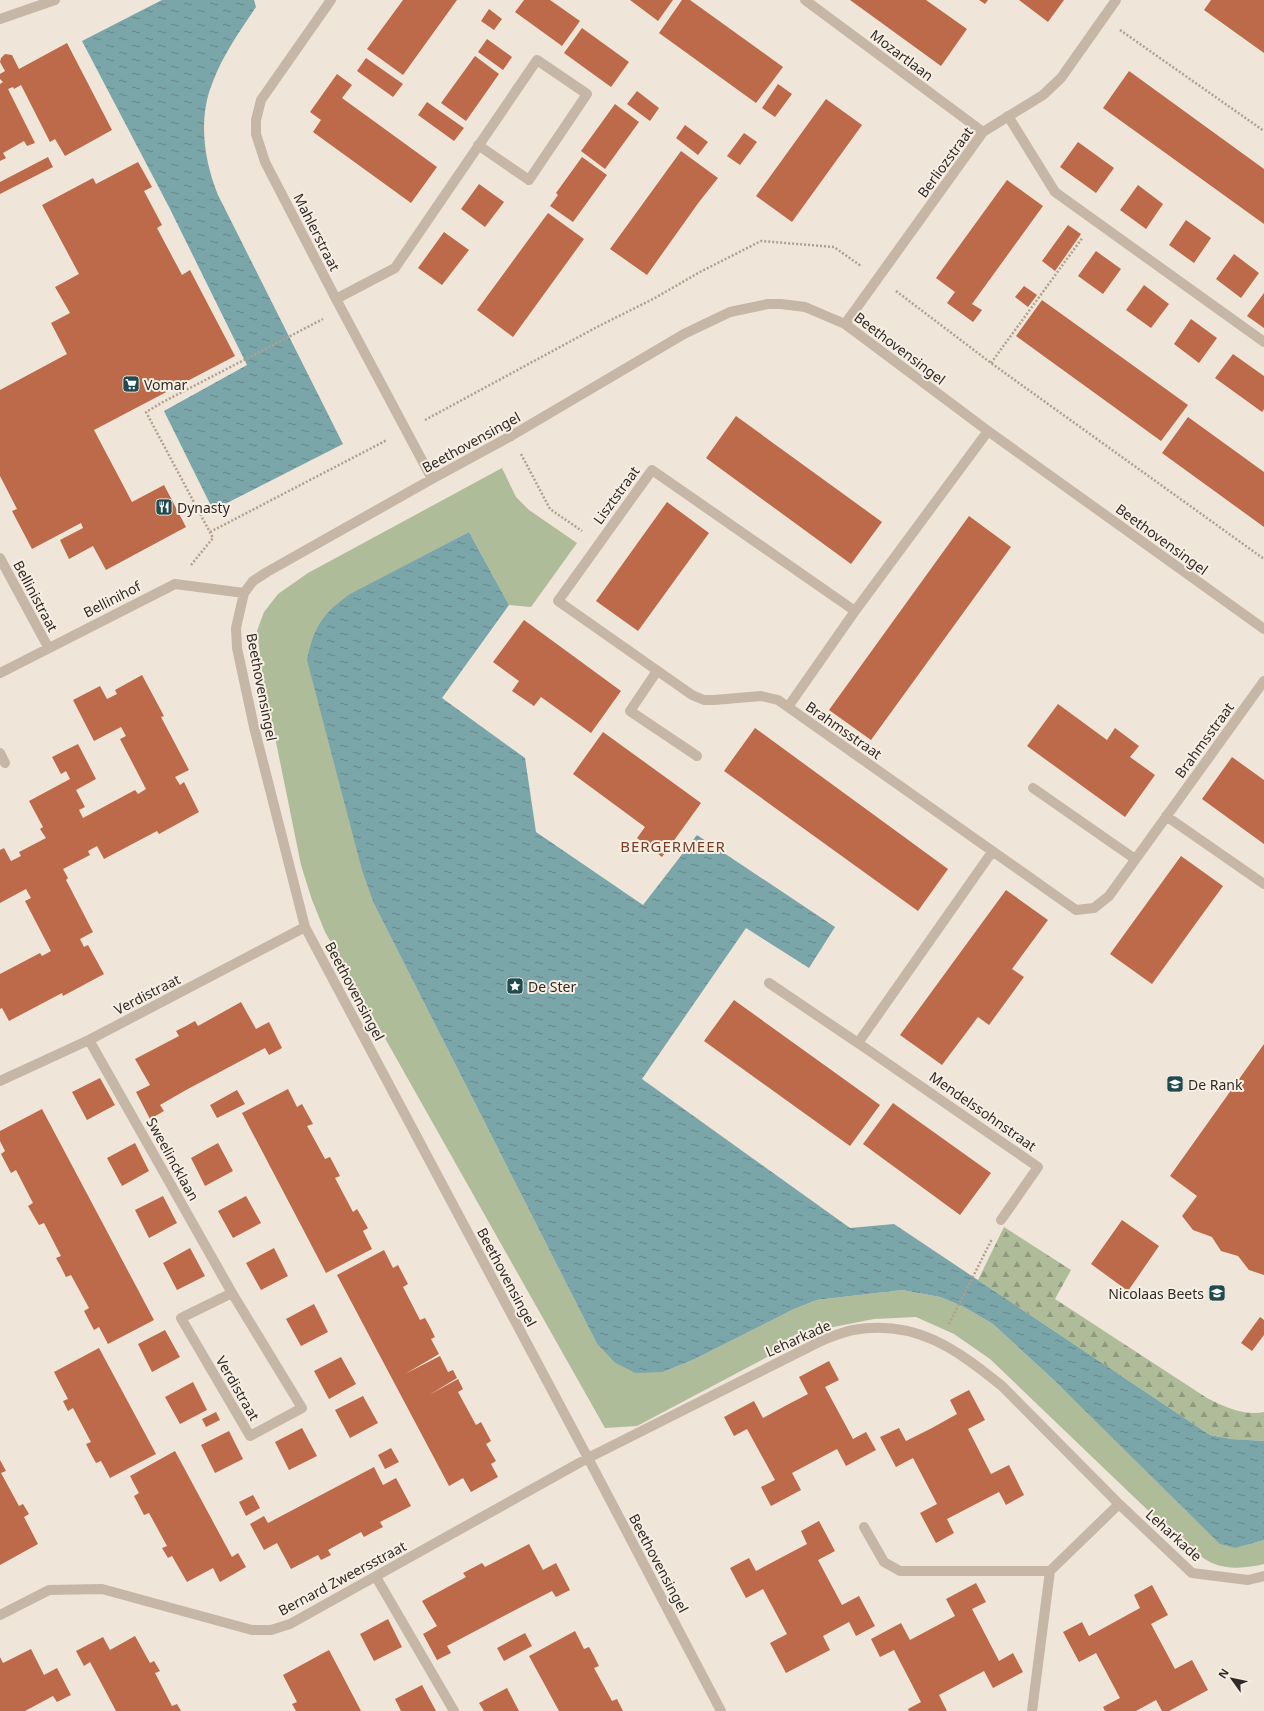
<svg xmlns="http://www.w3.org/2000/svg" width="1264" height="1711" font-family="'Noto Sans',sans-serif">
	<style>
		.green { fill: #afbc9a }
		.forest { fill: url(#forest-firs) }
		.water { fill: url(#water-ripples) }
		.building { fill: #bc6a49 }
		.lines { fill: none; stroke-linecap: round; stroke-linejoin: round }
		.path { stroke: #b1a090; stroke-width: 2.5; stroke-dasharray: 2 2; stroke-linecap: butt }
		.service { stroke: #c5b6a6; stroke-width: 10 }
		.pedestrian { stroke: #c5b6a6; stroke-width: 10 }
		.minor { stroke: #c5b6a6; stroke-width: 10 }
		.labels { text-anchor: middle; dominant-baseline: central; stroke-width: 4; stroke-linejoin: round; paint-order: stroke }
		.street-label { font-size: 14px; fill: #322a26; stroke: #f7efe4 }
		.poi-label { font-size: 14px; fill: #322a26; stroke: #f7efe4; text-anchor: start }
		.neighbourhood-label { font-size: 15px; letter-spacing: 1px; fill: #7b3d26; stroke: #f7efe4 }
	</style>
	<defs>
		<pattern id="forest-firs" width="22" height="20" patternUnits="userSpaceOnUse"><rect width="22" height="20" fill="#afbc9a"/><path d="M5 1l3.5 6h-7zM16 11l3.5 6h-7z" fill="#8f997d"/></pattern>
		<pattern id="water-ripples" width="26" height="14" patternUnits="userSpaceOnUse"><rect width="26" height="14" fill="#7aa5a9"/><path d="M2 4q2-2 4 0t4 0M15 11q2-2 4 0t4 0" fill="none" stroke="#658789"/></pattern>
	</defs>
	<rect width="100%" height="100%" fill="#efe5d9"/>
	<!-- green -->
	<path class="green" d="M502 468 516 497 529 510 577 543 531 607 509 605 469 532 372 583 374 904 597 1344 614 1362 663 1372 695 1359 794 1309 817 1300 902 1290 940 1297 964 1307 993 1324 1236 1548 1264 1540V1564C1248 1568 1228 1570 1212 1563 1202 1558 1192 1550 1183 1544L990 1359 954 1334 916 1317 874 1319 828 1328 801 1339 637 1426 605 1428 325 932 312 900 301 865 263 678 257 631 264 612 278 594 308 573Z"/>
	<!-- forest -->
	<path class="forest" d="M1004 1227 1071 1270 1055 1299 1207 1398C1224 1407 1245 1416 1264 1412V1441L1231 1439 1210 1435 978 1280Z"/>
	<!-- water -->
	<path class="water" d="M162 0H254L256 7C240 31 222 56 212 84 198 119 204 161 218 195L343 444 213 510 164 411 247 365 169 207 82 41Z
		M469 532 509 605 442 698 525 758 536 832 643 905 697 835 835 927 809 968 746 928 642 1079 850 1228 894 1224 1210 1435 1231 1439 1264 1441V1540L1236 1548 1220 1544 1058 1384 993 1324 964 1307 940 1297 902 1290 817 1300 794 1309 695 1359 663 1372 635 1373 614 1362 597 1344 374 904 362 870 307 660C314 627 322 614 350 594Z"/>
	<!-- building -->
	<path class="building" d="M403 0H457L403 75 367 49Z
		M524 0H550L580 21 562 46 515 12Z
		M630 0H673L658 21Z
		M682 0H690L783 67 756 103 659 33Z
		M850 0H926L967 29 941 66Z
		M979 0H988L985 4Z
		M1019 0H1064L1048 22Z
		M1211 0H1264V53L1204 10Z
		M489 9 502 19 494 30 481 21Z
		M582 28 629 62 611 87 564 53Z
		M487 39 512 57 503 70 478 52Z
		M67 43 112 130 65 156 55 139 50 142 21 85 14 89 13 87 8 89 35 143 27 146 24 141 3 153 6 158 0 161V84L3 82 0 79V74L5 71 0 62 1 58 5 54 12 55 19 69Z
		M475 56 499 74 466 121 441 103Z
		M366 58 403 84 393 97 357 71Z
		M1129 71 1264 169V224L1103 108Z
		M337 74 352 85 342 98 437 167 411 203 313 132 321 120 310 112Z
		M778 84 792 94 775 117 762 108Z
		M637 91 659 108 650 121 627 104Z
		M826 99 862 125 792 222 756 196Z
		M427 102 464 128 454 141 418 115Z
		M615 104 639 122 605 169 581 151Z
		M685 125 708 142 698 155 676 138Z
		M744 133 757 142 740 165 727 156Z
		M1078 142 1114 168 1096 193 1060 167Z
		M681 151 718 178 699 202 647 275 610 249Z
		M48 157 53 167 0 194V182Z
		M582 157 607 175 573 222 550 206 558 195 556 193Z
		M138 162 152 187 144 191 162 225 157 228 182 275 190 270 235 356 94 430 132 502 164 485 186 527 106 570 93 546 69 559 60 540 83 528 81 523 32 549 12 511 17 509 0 476V390L67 354 51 323 70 313 55 287 79 274 42 205 93 178 96 184Z
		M1007 180 1043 206 972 304 982 310 973 322 947 303 955 292 936 278Z
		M479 184 504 202 485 227 461 209Z
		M1138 185 1163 204 1146 229 1120 210Z
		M548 213 584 239 513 337 477 310Z
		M1186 220 1211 238 1194 263 1169 245Z
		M1068 225 1081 234 1055 271 1042 261Z
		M444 232 469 250 442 285 418 268Z
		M1096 251 1121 269 1103 294 1078 276Z
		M1234 254 1259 273 1241 298 1216 279Z
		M1144 285 1169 304 1151 328 1126 310Z
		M1024 286 1037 295 1028 307 1015 297Z
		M1264 293V328L1247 316Z
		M1042 300 1188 405 1161 441 1016 336Z
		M1191 319 1217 338 1199 363 1174 344Z
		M1233 354 1264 376V409L1262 412 1215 378Z
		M736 416 882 522 851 564 706 458Z
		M1188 417 1264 472V527L1162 453Z
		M667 502 709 533 638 631 596 601Z
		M969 516 1011 547 871 740 829 710Z
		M524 620 621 691 591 733 541 697 534 706 512 691 519 681 493 662Z
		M142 675 164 716 161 717 189 770 175 777 180 785 184 782 199 812 159 834 157 831 104 859 97 846 88 851 90 855 63 869 68 878 66 880 93 932 80 939 84 947 88 945 104 974 63 996 62 993 9 1021 2 1008 0 1009V974L40 953 42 956 51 951 25 901 31 898 26 889 0 903V850L4 848 11 861 21 856 19 852 46 838 40 829 43 827 29 801 70 779 66 771 61 774 52 757 78 744 96 779 76 790 85 807 79 810 83 818 135 790 138 794 146 789 120 739 126 736 121 727 94 741 73 700 100 686 107 699 117 694 115 690Z
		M1058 704 1107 740 1115 728 1139 746 1130 757 1155 775 1125 817 1027 746Z
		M755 728 948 869 918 911 724 771Z
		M603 732 701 803 662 857 637 838 645 827 573 774Z
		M1232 757 1264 780V844L1202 799Z
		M1181 856 1223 886 1152 984 1110 954Z
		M1006 890 1048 920 1012 969 1024 977 989 1025 978 1017 942 1065 900 1035Z
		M734 1000 880 1105 850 1146 704 1041Z
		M241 1002 256 1029 269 1022 282 1048 269 1055 265 1048 186 1090 160 1105 164 1111 150 1119 136 1092 150 1085 135 1059 179 1036 176 1031 186 1026 195 1021 198 1026Z
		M1264 1044V1275L1249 1270 1238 1256 1221 1251 1212 1237 1193 1230 1182 1216 1197 1196 1170 1176Z
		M100 1078 115 1105 87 1120 72 1092Z
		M288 1089 297 1107 302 1104 313 1124 307 1126 325 1159 330 1157 340 1176 335 1178 353 1212 357 1209 368 1228 363 1231 372 1249 326 1273 242 1113Z
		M237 1090 245 1104 217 1118 210 1105Z
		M893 1103 991 1173 960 1215 863 1144Z
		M42 1109 154 1320 108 1344 99 1327 94 1330 84 1311 89 1308 71 1275 66 1277 61 1267 56 1258 61 1256 44 1223 39 1225 28 1206 33 1203 16 1170 11 1173 1 1154 5 1151 0 1141V1131Z
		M135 1143 149 1171 122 1186 107 1158Z
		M218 1143 233 1171 205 1186 191 1158Z
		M163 1196 177 1223 149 1238 135 1210Z
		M246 1196 261 1223 233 1238 218 1211Z
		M1122 1220 1159 1246 1128 1291 1091 1264Z
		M190 1248 205 1276 177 1290 163 1263Z
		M274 1248 288 1276 261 1290 246 1263Z
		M384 1250 393 1268 398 1265 408 1284 403 1287 420 1320 425 1318 430 1327 435 1337 431 1339 439 1354 405 1374 440 1356 448 1372 453 1370 457 1378 429 1395 458 1379 463 1389 458 1392 476 1425 481 1422 491 1441 486 1444 496 1461 491 1464 498 1477 471 1492 463 1478 449 1486 337 1275Z
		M314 1304 328 1332 301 1346 286 1319Z
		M1260 1317 1264 1320V1335L1252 1351 1241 1343Z
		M165 1330 180 1357 152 1372 138 1344Z
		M99 1348 156 1454 110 1478 101 1461 96 1463 91 1454 86 1444 91 1442 73 1408 68 1411 63 1401 68 1399 54 1372Z
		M341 1357 356 1384 329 1399 314 1371Z
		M829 1361 839 1380 825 1387 853 1439 866 1432 876 1450 846 1466 837 1449 792 1473 801 1490 771 1506 761 1487 775 1480 747 1429 734 1436 724 1417 754 1401 763 1418 785 1406 808 1394 799 1377Z
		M193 1382 207 1410 180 1424 165 1397Z
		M969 1390 985 1420 968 1429 991 1474 1009 1465 1024 1495 1006 1505 999 1492 947 1519 954 1533 936 1543 920 1513 937 1504 913 1458 896 1467 880 1437 899 1428 906 1441 932 1428 957 1414 950 1400Z
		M363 1396 378 1423 350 1438 335 1410Z
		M216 1412 220 1420 206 1427 202 1419Z
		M302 1428 317 1456 289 1470 275 1442Z
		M229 1431 243 1459 215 1473 201 1445Z
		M391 1448 399 1462 385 1469 378 1455Z
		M175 1451 232 1557 238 1553 246 1567 220 1582 213 1568 187 1582 172 1556 168 1558 162 1548 167 1546 149 1513 144 1515 134 1496 139 1493 130 1476Z
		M0 1460 6 1471 1 1473 19 1506 23 1504 29 1514 24 1517 38 1544 0 1565Z
		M374 1467 383 1485 396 1478 411 1506 380 1522 383 1527 373 1532 364 1537 361 1532 328 1550 331 1555 321 1560 318 1555 291 1569 277 1543 264 1550 250 1524 264 1516 268 1523Z
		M253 1495 260 1508 246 1516 239 1502Z
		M819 1521 835 1551 818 1560 842 1605 859 1596 875 1626 856 1636 849 1622 823 1636 830 1650 786 1673 770 1643 787 1634 763 1589 746 1598 730 1568 749 1558 756 1571 807 1544 801 1531Z
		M529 1544 543 1570 556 1563 570 1590 556 1597 552 1591 500 1618 447 1646 451 1653 437 1660 423 1634 437 1626 422 1601 466 1577 463 1573 482 1563 485 1567Z
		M976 1583 986 1602 972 1609 999 1661 1013 1653 1023 1672 993 1688 984 1671 939 1695 947 1711H909L908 1709 921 1702 894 1650 880 1657 871 1639 901 1623 910 1640 955 1616 946 1599Z
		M1152 1585 1168 1615 1151 1624 1175 1669 1192 1660 1208 1690 1169 1711H1162L1156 1700 1136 1711H1105L1103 1707 1120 1698 1096 1653 1079 1662 1063 1632 1082 1622 1089 1636 1140 1608 1134 1595Z
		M388 1619 402 1647 374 1661 360 1634Z
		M575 1631 584 1649 589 1647 594 1656 599 1666 594 1668 612 1701 617 1699 623 1711H559L529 1656Z
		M525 1633 532 1646 504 1661 497 1648Z
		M135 1636 150 1663 154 1661 160 1671 155 1673 172 1706 177 1704 181 1711H116L90 1662 84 1666 76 1651 103 1637 110 1650Z
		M31 1649 44 1675 57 1668 71 1695 57 1702 53 1696 25 1711H0V1657L3 1663Z
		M329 1650 361 1711H296L292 1704 297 1702 283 1675Z
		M422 1685 436 1711H401L395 1699Z
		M507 1688 519 1711H484L479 1703Z"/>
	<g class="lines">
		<!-- path -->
		<path class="path" d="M1120 30 1264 131
			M896 291 991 363 1264 559
			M991 363 1083 237
			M425 420 597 327 655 298 700 272 761 241 834 247 861 266
			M521 454 550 509 582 531
			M210 532 387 440
			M191 565 213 538 146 412 163 402 323 319
			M949 1324 992 1239"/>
		<!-- service -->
		<path class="service" d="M1008 116 1055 192 1264 342
			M336 299 395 268 537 60 587 94 529 180 478 145
			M376 1577 454 1711"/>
		<!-- pedestrian -->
		<path class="pedestrian" d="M805 0 983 132"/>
		<!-- minor -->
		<path class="minor" d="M331 0 261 100 256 120V134L265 162 336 299 432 479
			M0 19 55 0
			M845 324 983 132 1043 95 1061 78 1116 0
			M988 431 855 611 788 707 1076 910 1094 908 1109 896 1264 681
			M0 558 48 647
			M657 671 630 711 697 756
			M0 673 175 584 244 593
			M788 707 778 700 761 696 714 700H704L692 695 558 601 652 470 855 611
			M0 753 5 763
			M1033 788 1135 859
			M1166 816 1264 884
			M769 983 858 1043 992 852
			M89 1040 232 1293 302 1408 250 1436 181 1318 232 1293
			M858 1043 1038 1167 1001 1220
			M0 1081 89 1040 305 927
			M864 1527 884 1562 900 1571H1050
			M0 1615 49 1590 102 1589 252 1630H271L290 1624 588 1458 821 1341C831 1337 842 1332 853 1330 916 1319 956 1349 1002 1386L1119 1504 1192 1573 1248 1580 1264 1576
			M721 1711 588 1458 305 927 254 727 237 648 236 628 244 593 253 581 267 572 432 479 511 436 684 334 730 312 768 304H781L805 307 845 324 988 431 1264 629
			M1032 1711 1050 1571 1119 1504"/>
	</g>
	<!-- icons -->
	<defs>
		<g id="supermarket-square" transform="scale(0.9)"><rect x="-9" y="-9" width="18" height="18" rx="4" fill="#1f4b50" stroke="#f7efe4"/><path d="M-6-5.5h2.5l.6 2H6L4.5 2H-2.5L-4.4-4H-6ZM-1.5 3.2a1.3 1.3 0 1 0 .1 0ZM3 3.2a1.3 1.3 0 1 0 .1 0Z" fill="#fff"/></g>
		<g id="restaurant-square" transform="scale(0.9)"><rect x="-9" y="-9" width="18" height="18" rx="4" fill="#1f4b50" stroke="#f7efe4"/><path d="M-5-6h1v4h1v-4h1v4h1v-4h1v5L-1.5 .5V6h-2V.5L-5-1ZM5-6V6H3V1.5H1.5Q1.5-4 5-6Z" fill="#fff"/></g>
		<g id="sight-square" transform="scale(0.9)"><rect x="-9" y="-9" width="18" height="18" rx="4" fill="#1f4b50" stroke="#f7efe4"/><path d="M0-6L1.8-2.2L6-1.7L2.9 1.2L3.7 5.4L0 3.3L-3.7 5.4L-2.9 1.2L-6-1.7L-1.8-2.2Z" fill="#fff"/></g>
		<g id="school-square" transform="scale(0.9)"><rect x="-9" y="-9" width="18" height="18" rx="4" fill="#1f4b50" stroke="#f7efe4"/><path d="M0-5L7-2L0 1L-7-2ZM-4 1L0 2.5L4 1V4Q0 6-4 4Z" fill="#fff"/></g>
	</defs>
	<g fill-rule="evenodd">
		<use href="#supermarket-square" x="131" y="384"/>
		<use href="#restaurant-square" x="164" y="507"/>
		<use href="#sight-square" x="515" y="986"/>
		<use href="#school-square" x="1175" y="1084"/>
		<use href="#school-square" x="1217" y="1293"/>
	</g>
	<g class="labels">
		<!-- street labels -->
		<g class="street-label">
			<text transform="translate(902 55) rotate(37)">Mozartlaan</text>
			<text transform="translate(945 162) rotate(-54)">Berliozstraat</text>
			<text transform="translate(317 232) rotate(63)">Mahlerstraat</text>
			<text transform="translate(900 348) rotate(37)">Beethovensingel</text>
			<text transform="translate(471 442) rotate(-29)">Beethovensingel</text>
			<text transform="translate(616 495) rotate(-54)">Lisztstraat</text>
			<text transform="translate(1162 539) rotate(36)">Beethovensingel</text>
			<text transform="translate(36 596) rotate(62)">Bellinistraat</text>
			<text transform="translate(112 599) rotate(-27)">Bellinihof</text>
			<text transform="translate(262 687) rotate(79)">Beethovensingel</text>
			<text transform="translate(844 730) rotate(35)">Brahmsstraat</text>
			<text transform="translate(1204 740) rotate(-54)">Brahmsstraat</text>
			<text transform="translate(355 991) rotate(62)">Beethovensingel</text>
			<text transform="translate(147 994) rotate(-27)">Verdistraat</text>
			<text transform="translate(983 1111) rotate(35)">Mendelssohnstraat</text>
			<text transform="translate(173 1159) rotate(61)">Sweelincklaan</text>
			<text transform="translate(507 1277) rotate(62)">Beethovensingel</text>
			<text transform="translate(798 1338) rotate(-24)">Leharkade</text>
			<text transform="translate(238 1388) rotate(60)">Verdistraat</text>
			<text transform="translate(1174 1535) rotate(42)">Leharkade</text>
			<text transform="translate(659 1563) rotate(62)">Beethovensingel</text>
			<text transform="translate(342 1578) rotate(-28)">Bernard Zweersstraat</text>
		</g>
		<!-- poi labels -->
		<g class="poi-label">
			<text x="144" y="384">Vomar</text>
			<text x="177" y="507">Dynasty</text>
			<text x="528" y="986">De Ster</text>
			<text x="1188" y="1084">De Rank</text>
			<text x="1204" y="1293" text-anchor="end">Nicolaas Beets</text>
		</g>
		<!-- neighbourhood labels -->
		<g class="neighbourhood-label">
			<text x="673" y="846">BERGERMEER</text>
		</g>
	</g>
	<!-- north arrow -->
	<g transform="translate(1232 1679) rotate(303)" stroke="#f7efe4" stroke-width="3" paint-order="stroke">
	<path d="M0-3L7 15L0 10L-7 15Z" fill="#322a26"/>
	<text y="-6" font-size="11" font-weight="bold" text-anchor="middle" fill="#322a26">N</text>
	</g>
</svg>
